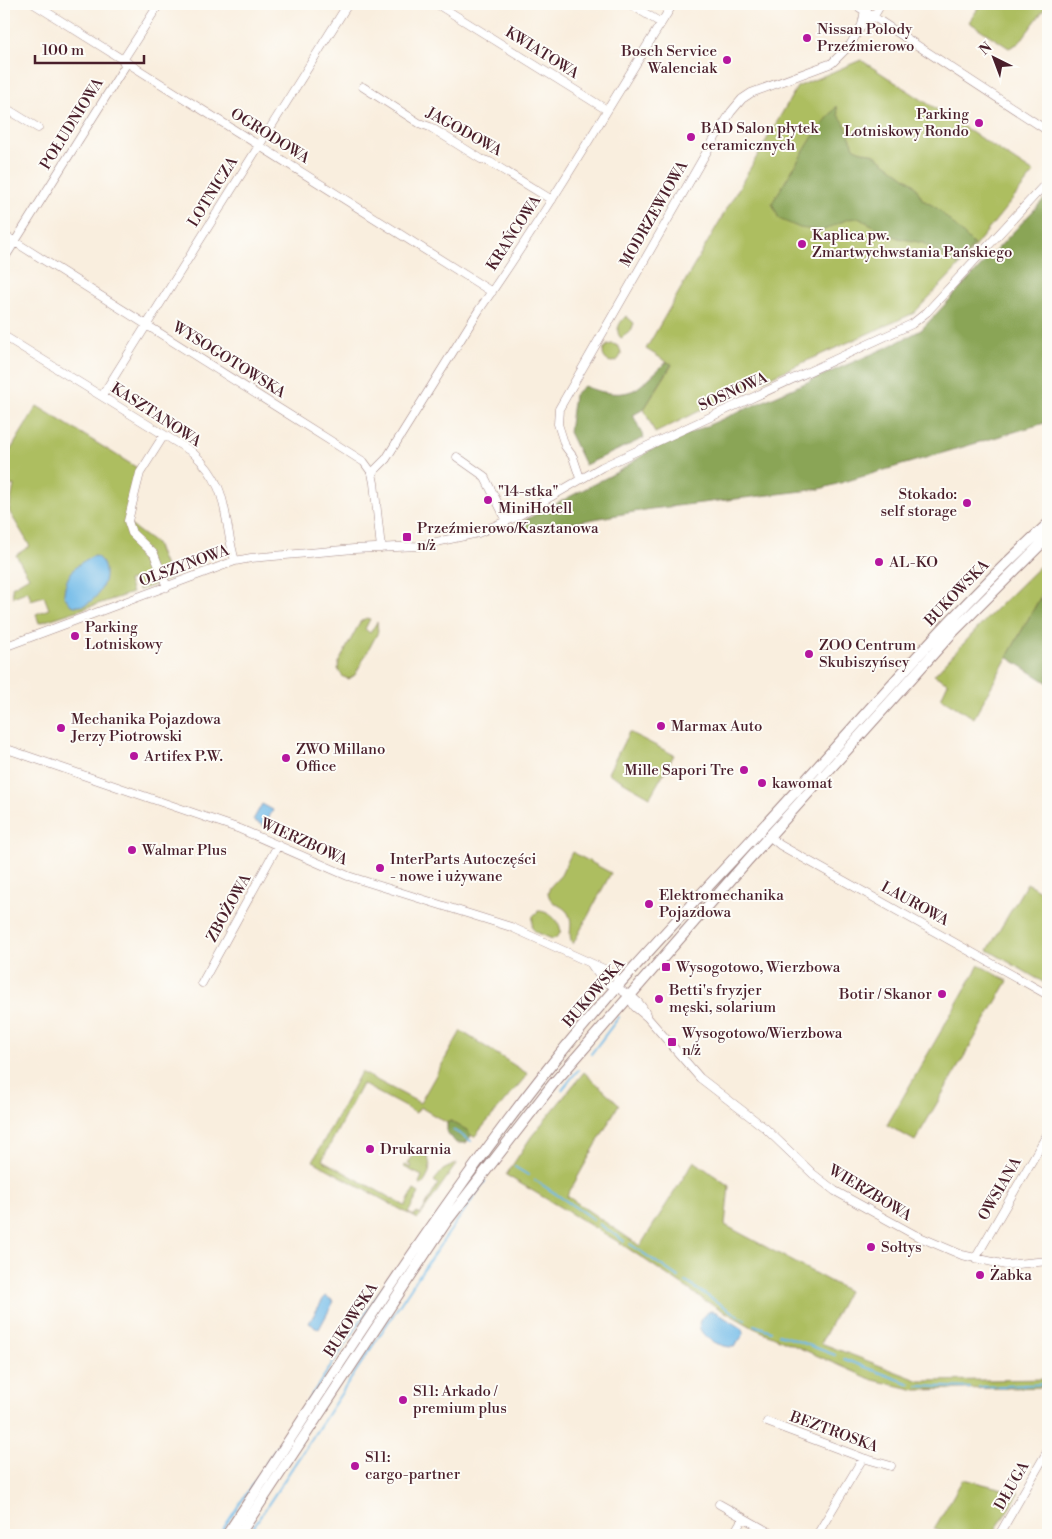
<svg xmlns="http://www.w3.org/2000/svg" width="1052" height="1539" font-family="'Libre Bodoni',serif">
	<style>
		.green { fill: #adbe61; stroke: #7c6e46 }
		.forest { fill: #8aa557; stroke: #6a6241 }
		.water { fill: #70bae8; stroke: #5d6c8a }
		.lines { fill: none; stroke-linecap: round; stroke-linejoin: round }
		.stream { stroke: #70bae8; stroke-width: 2 }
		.minor-casing { stroke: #a28684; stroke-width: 9 }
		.major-casing { stroke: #a28684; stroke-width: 12 }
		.minor { stroke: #fff; stroke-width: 8 }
		.major { stroke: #fff; stroke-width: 10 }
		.poi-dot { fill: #b5179e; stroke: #fdfcf7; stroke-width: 2 }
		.labels { text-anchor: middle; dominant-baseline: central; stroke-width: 4; stroke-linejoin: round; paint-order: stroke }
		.poi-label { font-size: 15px; fill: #4a1f2b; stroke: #fdfcf7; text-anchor: start }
		.street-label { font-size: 15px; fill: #4a1f2b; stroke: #fdfcf7 }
	</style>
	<rect width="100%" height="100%" fill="#fdfcf7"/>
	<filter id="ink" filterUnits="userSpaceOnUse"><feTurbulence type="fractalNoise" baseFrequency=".02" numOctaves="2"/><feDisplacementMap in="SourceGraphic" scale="10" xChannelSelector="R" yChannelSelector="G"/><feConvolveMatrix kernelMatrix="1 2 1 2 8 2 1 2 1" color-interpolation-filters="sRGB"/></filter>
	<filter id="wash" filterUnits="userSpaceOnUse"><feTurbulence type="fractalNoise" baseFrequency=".0096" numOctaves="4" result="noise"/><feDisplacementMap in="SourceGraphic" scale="20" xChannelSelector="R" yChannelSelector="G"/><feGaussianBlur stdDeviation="1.12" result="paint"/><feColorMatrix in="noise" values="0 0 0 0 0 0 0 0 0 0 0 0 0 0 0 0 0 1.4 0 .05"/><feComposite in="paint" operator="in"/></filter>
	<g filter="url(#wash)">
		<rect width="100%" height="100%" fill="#f9eede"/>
		<!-- green -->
		<path class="green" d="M981 4H1048L1019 43 1009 48 969 22Z
			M861 60 1034 173 959 266 914 313 746 388 655 433 644 409 672 365 646 349 797 87Z
			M626 316 634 323 631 331 621 338C614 331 620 322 626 316Z
			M603 353a9 9 0 1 1 18 0a9 9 0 1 1-18 0Z
			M37 406 139 469 126 522 156 544 170 579 139 590 135 579 128 581 132 593 39 623 36 614 49 609 44 596 31 600 28 591 13 597 12 587 29 577 16 555 30 546 9 511 14 485 4 486V461Z
			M1048 558V583L974 718 941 698 948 683 934 675 996 609Z
			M366 618 370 619 365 629 370 633 377 622 378 632 355 675 349 679 343 677 338 669 339 662 360 622Z
			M629 732 674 755 650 797 608 773Z
			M572 852 611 873 573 944C566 935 575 924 568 913 562 904 550 905 548 893L550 887 561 875Z
			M1027 883 1048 896V985L988 950Z
			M538 911C552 910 572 933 552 939L536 932 532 928 533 916Z
			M979 965 1008 981 915 1141 887 1125Z
			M461 1031 528 1074 474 1137 451 1121 447 1123 420 1107 416 1113 362 1084 322 1160 405 1206 414 1190 419 1193 408 1213 414 1216 416 1212 421 1214 438 1184 434 1181 443 1170 457 1163 418 1219 313 1161 361 1072 420 1103Z
			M584 1072 619 1104 567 1196 640 1246 694 1161 729 1186 725 1225 848 1291 821 1343 920 1381 1048 1379V1387L916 1390 873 1380 754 1328 706 1301 617 1241 506 1175 531 1137Z
			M418 1147C433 1157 433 1172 422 1185L419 1183 422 1176 404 1167 405 1165 411 1168 412 1166 408 1164Z
			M963 1479 1019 1493 992 1535H953L934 1529Z"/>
		<!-- forest -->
		<path class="forest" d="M837 106 838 115 844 122 854 147 862 152 872 153 913 183 923 200 937 208 974 245 958 265 923 243 898 238 858 218 848 219 822 231 800 228 779 219 772 203 812 138Z
			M1048 195V422L820 489 651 509 520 532 519 523 619 471 649 451 890 346 921 330Z
			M667 362 672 364 644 409 633 415 644 438 585 465 569 432 574 395 584 386C598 392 619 397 634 390 641 387 659 368 667 362Z
			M1040 598 1048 601V683L1007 657Z
			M450 1121 467 1130 471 1136 466 1143H456L447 1132V1123Z"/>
		<!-- water -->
		<path class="water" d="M95 556C119 568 96 614 71 605L64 596C64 577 76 562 95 556Z
			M262 804 273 810 264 826 253 820Z
			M325 1296 334 1301 319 1329 309 1323Z
			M710 1311 716 1312 742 1329 744 1334 734 1347C715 1348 682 1327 710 1311Z"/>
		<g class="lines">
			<!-- stream -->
			<path class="stream" d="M591 1054 619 1017
				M562 1090 578 1070
				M453 1130 471 1141
				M515 1167 528 1175
				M535 1180 593 1219
				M599 1224 624 1241
				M630 1244 678 1277
				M686 1282 745 1320
				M754 1325 771 1331
				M779 1334 835 1355
				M844 1359 910 1384
				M918 1386 970 1388
				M979 1387 1048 1384
				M219 1535 391 1275
				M248 1535 420 1274 485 1181"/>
		</g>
	</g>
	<g filter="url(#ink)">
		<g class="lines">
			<!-- minor casing -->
			<g class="minor-casing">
				<path id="minor" d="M34 4 492 292
					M437 4 607 110
					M630 4 661 23
					M854 4 1048 131
					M862 25 874 16 881 4
					M363 87 419 123 430 127 481 159 490 162 552 200
					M4 107 38 128
					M4 235 364 462 372 473 374 483 381 548
					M4 259 125 66 123 60 159 4
					M4 336 192 452C231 487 222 516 235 561
					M102 396 348 4
					M164 435 140 473 128 521 132 533 154 554 167 587
					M457 457 484 476 507 521
					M372 473 386 459 479 310C548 211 609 106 673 4
					M580 478 573 457 565 446 558 424 559 409 710 146 731 112 742 99 751 93 832 63 850 45 862 25 865 10 869 4
					M4 647 235 561 251 558 354 549 418 546 478 533 516 517 602 467 912 324 927 312 1048 181
					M4 748 240 829 348 876 511 927 604 969 616 977 619 987
					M769 836 780 845 1048 995
					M591 964C595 970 600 978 606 982 622 991 641 998 647 1017
					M202 983 278 845
					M628 996 635 1007 647 1017 700 1078 765 1128 813 1174 835 1191 915 1235 962 1255 1006 1265 1048 1261
					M975 1259 1048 1133
					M767 1422 863 1458 891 1466
					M719 1504 774 1535
					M733 1535 743 1518
					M817 1535 863 1458
					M999 1535 1048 1450"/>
			</g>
			<!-- major casing -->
			<g class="major-casing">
				<path id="major" d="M227 1535C331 1378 430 1218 547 1070 627 969 719 877 805 781 884 694 961 603 1048 524
					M239 1535 446 1222 553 1084 747 861 952 633 1048 537"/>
			</g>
			<!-- minor -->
			<use href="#minor" class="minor"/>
			<!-- major -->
			<use href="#major" class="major"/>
		</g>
	</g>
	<!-- markers -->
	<g class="poi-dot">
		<circle cx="807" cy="38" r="5"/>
		<circle cx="727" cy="60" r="5"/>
		<circle cx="979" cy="123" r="5"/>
		<circle cx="691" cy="137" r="5"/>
		<circle cx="802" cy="244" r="5"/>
		<circle cx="488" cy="500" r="5"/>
		<circle cx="967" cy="503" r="5"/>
		<rect x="402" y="532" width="10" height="10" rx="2.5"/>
		<circle cx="879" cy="562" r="5"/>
		<circle cx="75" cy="636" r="5"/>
		<circle cx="809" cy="654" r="5"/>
		<circle cx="661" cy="726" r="5"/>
		<circle cx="61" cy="728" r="5"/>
		<circle cx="134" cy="756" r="5"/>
		<circle cx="286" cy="758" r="5"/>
		<circle cx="744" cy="770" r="5"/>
		<circle cx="762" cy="783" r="5"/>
		<circle cx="132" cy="850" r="5"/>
		<circle cx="380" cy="868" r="5"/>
		<circle cx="649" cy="904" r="5"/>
		<rect x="661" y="962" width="10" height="10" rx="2.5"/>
		<circle cx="942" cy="994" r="5"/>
		<circle cx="659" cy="999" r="5"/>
		<rect x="667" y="1037" width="10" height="10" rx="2.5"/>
		<circle cx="370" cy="1149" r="5"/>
		<circle cx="871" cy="1247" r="5"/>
		<circle cx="980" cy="1275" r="5"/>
		<circle cx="403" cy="1400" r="5"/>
		<circle cx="355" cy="1466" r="5"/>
	</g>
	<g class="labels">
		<!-- poi labels -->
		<g class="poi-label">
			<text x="817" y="29">Nissan Polody<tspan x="817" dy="17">Przeźmierowo</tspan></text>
			<text x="717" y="51" text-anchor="end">Bosch Service<tspan x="717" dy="17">Walenciak</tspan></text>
			<text x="969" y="114" text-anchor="end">Parking<tspan x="969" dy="17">Lotniskowy Rondo</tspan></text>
			<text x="701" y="128">BAD Salon płytek<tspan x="701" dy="17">ceramicznych</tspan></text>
			<text x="812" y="235">Kaplica pw.<tspan x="812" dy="17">Zmartwychwstania Pańskiego</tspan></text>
			<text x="498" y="491">"14-stka"<tspan x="498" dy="17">MiniHotell</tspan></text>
			<text x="957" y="494" text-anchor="end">Stokado:<tspan x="957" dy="17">self storage</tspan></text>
			<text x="417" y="528">Przeźmierowo/Kasztanowa<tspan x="417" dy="17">n/ż</tspan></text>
			<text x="889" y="562">AL-KO</text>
			<text x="85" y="627">Parking<tspan x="85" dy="17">Lotniskowy</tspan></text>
			<text x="819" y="645">ZOO Centrum<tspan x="819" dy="17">Skubiszyńscy</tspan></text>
			<text x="71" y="719">Mechanika Pojazdowa<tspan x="71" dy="17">Jerzy Piotrowski</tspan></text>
			<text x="671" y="726">Marmax Auto</text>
			<text x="296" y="749">ZWO Millano<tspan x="296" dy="17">Office</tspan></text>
			<text x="144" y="756">Artifex P.W.</text>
			<text x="734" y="770" text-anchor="end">Mille Sapori Tre</text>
			<text x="772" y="783">kawomat</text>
			<text x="142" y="850">Walmar Plus</text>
			<text x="390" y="859">InterParts Autoczęści<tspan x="390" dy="17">- nowe i używane</tspan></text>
			<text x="659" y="895">Elektromechanika<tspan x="659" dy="17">Pojazdowa</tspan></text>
			<text x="676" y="967">Wysogotowo, Wierzbowa</text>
			<text x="669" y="990">Betti's fryzjer<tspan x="669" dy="17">męski, solarium</tspan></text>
			<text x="932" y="994" text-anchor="end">Botir / Skanor</text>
			<text x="682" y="1033">Wysogotowo/Wierzbowa<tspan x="682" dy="17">n/ż</tspan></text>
			<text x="380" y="1149">Drukarnia</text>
			<text x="881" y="1247">Sołtys</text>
			<text x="990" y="1275">Żabka</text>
			<text x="413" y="1391">S11: Arkado /<tspan x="413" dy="17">premium plus</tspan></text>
			<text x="365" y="1457">S11:<tspan x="365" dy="17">cargo-partner</tspan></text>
		</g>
		<!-- street labels -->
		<g class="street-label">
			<text transform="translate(542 53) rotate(32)">KWIATOWA</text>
			<text transform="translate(72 124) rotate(-58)">POŁUDNIOWA</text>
			<text transform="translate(464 132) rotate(29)">JAGODOWA</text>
			<text transform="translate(270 136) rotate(32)">OGRODOWA</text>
			<text transform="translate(213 192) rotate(-58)">LOTNICZA</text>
			<text transform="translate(654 214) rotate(-60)">MODRZEWIOWA</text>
			<text transform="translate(514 233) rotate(-57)">KRAŃCOWA</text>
			<text transform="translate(229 360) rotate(32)">WYSOGOTOWSKA</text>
			<text transform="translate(733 392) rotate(-24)">SOSNOWA</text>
			<text transform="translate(156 415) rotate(33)">KASZTANOWA</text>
			<text transform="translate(184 566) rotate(-20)">OLSZYNOWA</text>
			<text transform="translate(957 593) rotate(-46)">BUKOWSKA</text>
			<text transform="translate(304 842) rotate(24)">WIERZBOWA</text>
			<text transform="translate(915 904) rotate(29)">LAUROWA</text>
			<text transform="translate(229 908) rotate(-61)">ZBOŻOWA</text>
			<text transform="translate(594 993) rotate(-49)">BUKOWSKA</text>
			<text transform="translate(1000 1189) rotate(-60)">OWSIANA</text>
			<text transform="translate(870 1193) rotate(31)">WIERZBOWA</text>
			<text transform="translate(351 1320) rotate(-57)">BUKOWSKA</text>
			<text transform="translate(834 1432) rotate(20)">BEZTROSKA</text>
			<text transform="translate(1012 1486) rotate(-60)">DŁUGA</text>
		</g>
	</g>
	<!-- margin -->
	<rect width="1052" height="1539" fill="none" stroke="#fdfcf7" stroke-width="20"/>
	<!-- north arrow -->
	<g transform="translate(994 58) rotate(318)" stroke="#fdfcf7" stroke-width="4" paint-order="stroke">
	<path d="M0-4L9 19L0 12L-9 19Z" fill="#4a1f2b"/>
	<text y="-8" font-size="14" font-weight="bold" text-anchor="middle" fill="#4a1f2b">N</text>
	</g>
	<!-- scale -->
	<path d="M35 55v8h109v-8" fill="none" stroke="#4a1f2b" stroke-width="2.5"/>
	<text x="42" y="55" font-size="15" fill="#4a1f2b" stroke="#fdfcf7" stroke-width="4" paint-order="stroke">100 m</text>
</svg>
